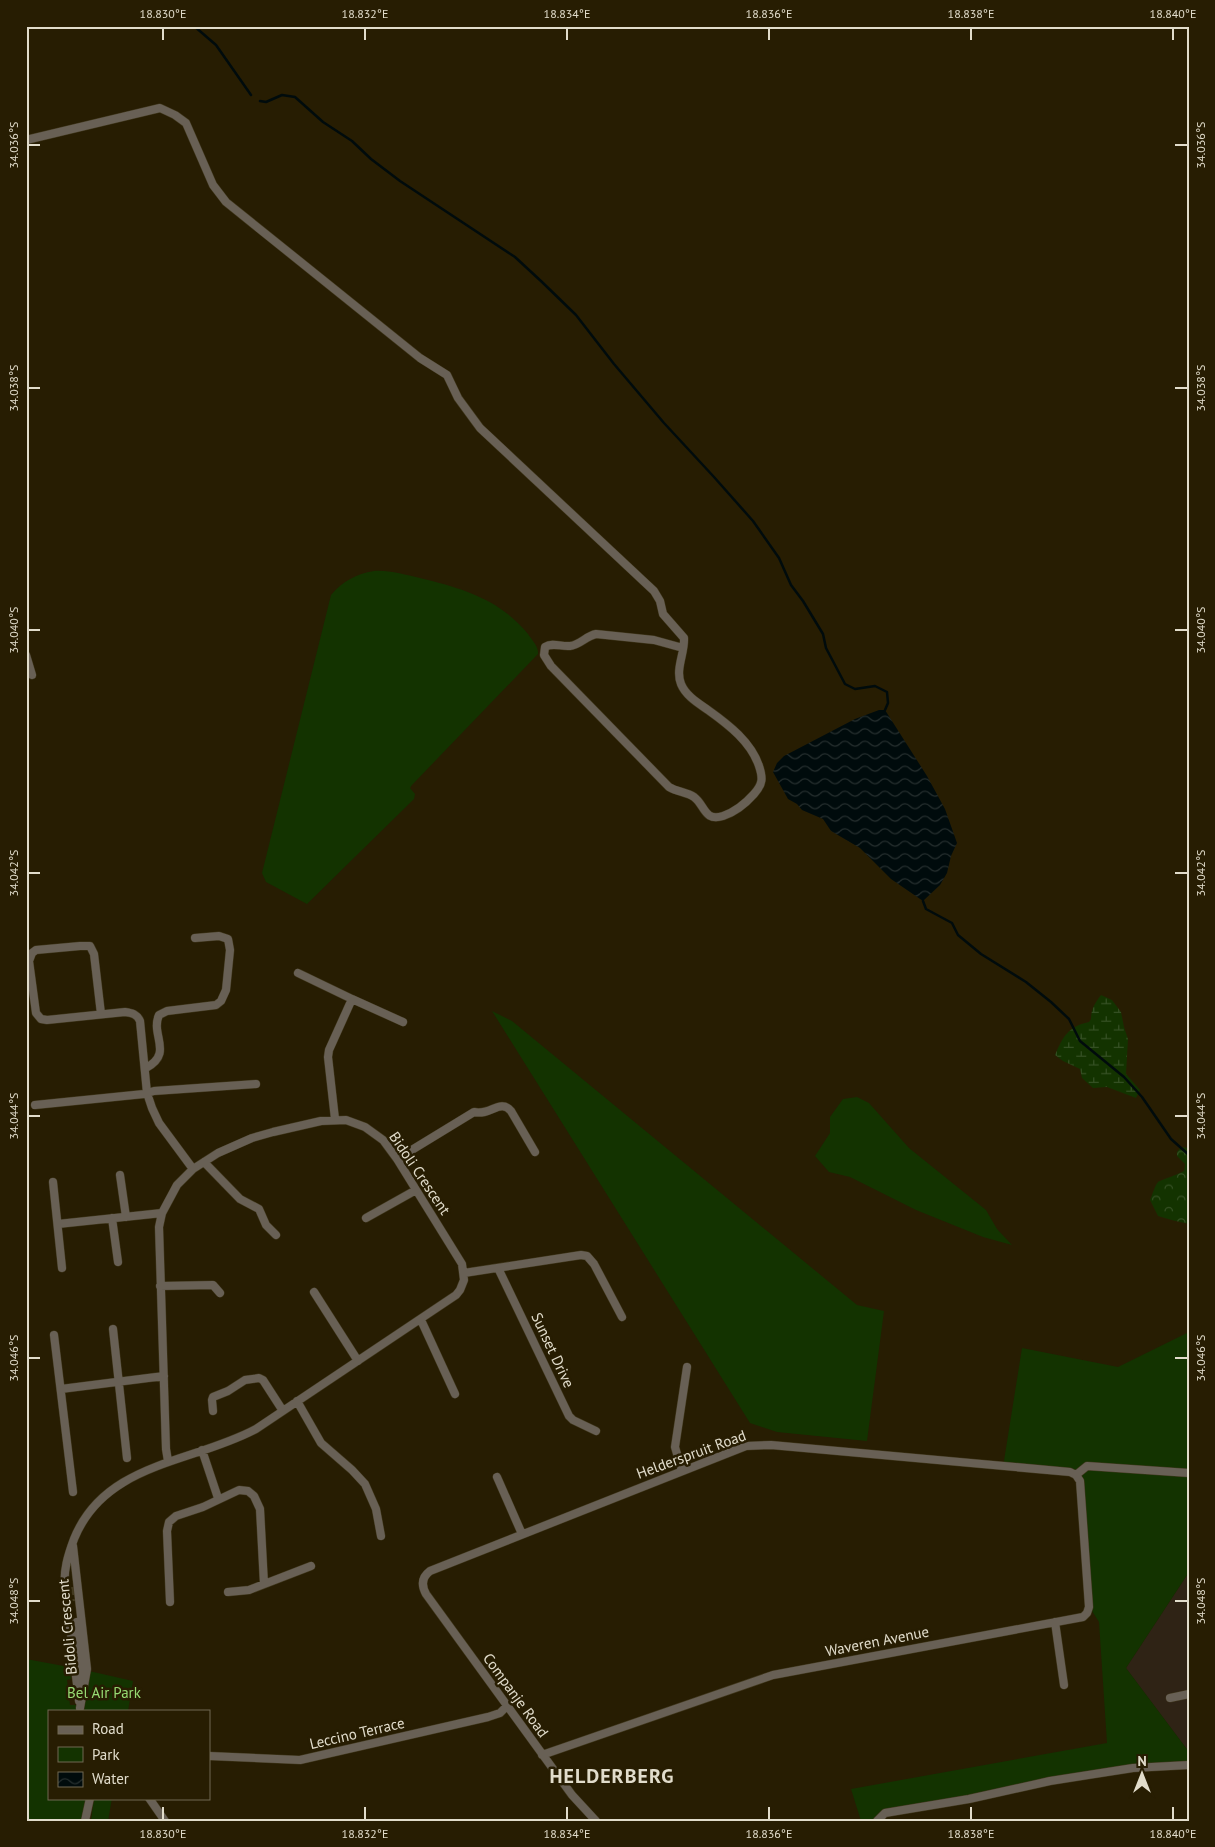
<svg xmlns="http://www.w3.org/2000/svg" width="1215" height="1847" font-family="'PT Sans',sans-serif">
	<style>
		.education { fill: #2f2315 }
		.green { fill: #133300 }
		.forest { fill: url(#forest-crowns) }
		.wetland { fill: url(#wetland-marsh) }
		.water { fill: url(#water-waves) }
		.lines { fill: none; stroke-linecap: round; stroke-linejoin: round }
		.stream { stroke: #000b0c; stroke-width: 2.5 }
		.street-tunnel { stroke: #433a20; stroke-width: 8; stroke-dasharray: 8 4; stroke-linecap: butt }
		.street-casing { stroke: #41381e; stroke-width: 9 }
		.street { stroke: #686055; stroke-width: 8 }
		.ticks { fill: none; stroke: #e1dccb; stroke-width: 2 }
		.labels { text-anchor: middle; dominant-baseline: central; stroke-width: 5; stroke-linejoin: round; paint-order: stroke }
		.street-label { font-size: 15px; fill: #e1dccb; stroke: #271d02 }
		.park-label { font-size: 15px; fill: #97db73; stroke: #271d02 }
		.district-label { font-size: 20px; font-weight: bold; letter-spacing: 1px; fill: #e1dccb; stroke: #271d02 }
		.neatline { fill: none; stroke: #e1dccb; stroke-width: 2 }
		.ticks-label { font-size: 12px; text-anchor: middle; fill: #e1dccb }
	</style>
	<defs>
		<pattern id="forest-crowns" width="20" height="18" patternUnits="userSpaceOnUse" patternTransform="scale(1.25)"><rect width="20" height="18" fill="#133300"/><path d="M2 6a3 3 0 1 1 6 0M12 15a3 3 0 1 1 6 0" fill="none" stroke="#355024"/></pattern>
		<pattern id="wetland-marsh" width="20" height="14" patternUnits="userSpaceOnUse" patternTransform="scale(1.25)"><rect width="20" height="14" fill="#133300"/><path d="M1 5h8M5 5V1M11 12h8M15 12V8" fill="none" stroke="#355024"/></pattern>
		<pattern id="water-waves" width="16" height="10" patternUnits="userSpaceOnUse" patternTransform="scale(1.25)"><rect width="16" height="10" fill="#000b0c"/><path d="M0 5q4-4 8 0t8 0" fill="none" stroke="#252e2e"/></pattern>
	</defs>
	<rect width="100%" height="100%" fill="#271d02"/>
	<!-- education -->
	<path class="education" d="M1189 1572V1752L1126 1668Z"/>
	<!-- green -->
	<path class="green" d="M374 571C390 570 405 575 420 578 461 588 500 599 528 634 532 640 539 647 538 654L412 785 410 788 415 794 414 799 307 904 266 882 262 873 331 595C343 581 356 574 374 571Z
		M492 1011 512 1021 857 1305 884 1311 867 1441 777 1432 750 1423Z
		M857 1097 869 1103 909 1148 986 1210 997 1229 1012 1245 983 1237 916 1210 850 1177 829 1172 815 1156 830 1133V1117L843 1099Z
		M1189 1332V1473L1094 1466 1076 1475 1003 1467 1022 1348 1118 1367Z
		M1087 1469 1189 1476V1572L1126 1668 1189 1752V1765L1133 1768 885 1813 877 1821H861L851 1789 1107 1743 1099 1622 1092 1611 1082 1474Z
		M26 1659 69 1667 71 1679 67 1680 70 1705H76L77 1711H49V1798H86L82 1821H26Z
		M89 1671 133 1681 128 1711H84Z
		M94 1798H112L108 1821H91Z"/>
	<!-- forest -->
	<path class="forest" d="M1181 1147 1189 1148V1224C1179 1222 1168 1219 1158 1216L1150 1200C1152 1196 1155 1185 1158 1182 1159 1181 1179 1174 1184 1171L1185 1164 1177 1156V1152Z"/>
	<!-- wetland -->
	<path class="wetland" d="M1101 995 1112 1000 1121 1012 1124 1027 1128 1039 1126 1074 1140 1090 1136 1098 1107 1087 1093 1088 1082 1078 1080 1069 1063 1061 1055 1055C1063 1037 1067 1027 1089 1022L1091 1019C1091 1009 1095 1003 1101 995Z"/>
	<!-- water -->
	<path class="water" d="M879 710H885L927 776 945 809 957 843 951 856 947 873 940 885 923 901 891 879 860 848 831 831 823 819 802 810 797 804 788 799 773 772 777 763 784 756 855 719Z"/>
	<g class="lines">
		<!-- stream -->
		<path class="stream" d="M194 26 216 45 251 95
			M260 101 266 102 282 95 295 97 323 122 352 141 371 159 400 181 515 257 542 282 576 315 614 364 664 423 714 477 753 521 779 558 791 585 803 601 823 634 826 648 845 684 855 689 875 686 887 692 888 703 885 710
			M923 901 926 909 952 923 958 935 981 954 1026 982 1051 1002 1069 1019 1080 1041 1124 1077 1142 1097 1171 1139 1189 1155"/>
		<!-- street-tunnel -->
		<path class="street-tunnel" d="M74 1587 75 1601
			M65 1588 67 1602"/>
		<!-- street casing -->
		<g class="street-casing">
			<path id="street" d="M26 140 160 108 175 115 186 123 213 185 226 202 420 358 447 375 458 398 480 428 654 591 660 601 663 614 684 638C685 653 675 669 681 684 686 696 698 703 708 710 729 725 751 742 759 766 763 778 763 784 754 794 746 803 735 812 723 816 704 822 705 805 694 797 687 792 677 792 669 787L551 666 544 655 545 647C553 642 561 647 570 646 580 645 586 636 596 634L654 640 683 648
				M26 655 32 675
				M298 973 352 999 403 1022
				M101 1014 94 954 90 946H80L36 950 32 953 29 961 36 1013 41 1019 47 1020 125 1012C132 1013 137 1014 140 1021L147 1093 152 1108 159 1123 193 1169
				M146 1068C174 1053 150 1035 159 1015L167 1011 216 1005 221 1001 226 990 230 950 228 939 219 936 195 938
				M35 1105 144 1094 154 1091 256 1084
				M335 1119 328 1057 329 1050 352 999
				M397 1159 474 1112C491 1116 500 1098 511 1111L535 1152
				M204 1162 240 1199 259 1209 266 1225 276 1235
				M120 1175 126 1217
				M53 1182 62 1268
				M112 1218 118 1262
				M366 1218 416 1190
				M58 1224 162 1213
				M498 1268 569 1416 573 1420 596 1431
				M464 1273 581 1255 587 1256 594 1264 622 1317
				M160 1286 213 1285 220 1293
				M314 1292 358 1361
				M421 1320 455 1394
				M113 1329 127 1458
				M54 1335 73 1492
				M61 1389 164 1376
				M297 1401 321 1443 352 1470 365 1484 376 1509 381 1536
				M213 1411 212 1400 213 1397 228 1391 245 1380 259 1378 263 1380 283 1411
				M202 1450 218 1498
				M682 1471 675 1447 687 1367
				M1076 1475 1087 1466 1189 1473
				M497 1477 522 1534
				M73 1546 87 1669 80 1708
				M65 1588C63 1571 68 1555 74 1539 105 1462 193 1463 256 1429L456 1295 460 1290 464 1280 462 1264 397 1159 383 1140 365 1127 346 1120 321 1121 273 1132 252 1138 218 1153 193 1169 177 1185 162 1213 159 1227 166 1449 168 1461
				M228 1592 249 1590 311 1566
				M67 1602 79 1701
				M170 1602 167 1531 169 1522 176 1516 203 1507 239 1490 248 1491 254 1496 260 1509 264 1584
				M77 1622 81 1681
				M1055 1622 1064 1685
				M1170 1698 1189 1694
				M542 1755 773 1675 1083 1617 1087 1613 1089 1607 1080 1481 1076 1475
				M209 1756 300 1760 488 1717 500 1713 507 1706
				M149 1798 165 1821
				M85 1821 90 1798
				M596 1821 572 1795 426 1594C421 1585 422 1577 430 1571L746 1446 771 1445 1070 1472 1076 1475
				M877 1821 885 1813 969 1799 1050 1781 1133 1768 1189 1765"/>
		</g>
		<!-- street -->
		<use href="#street" class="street"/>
	</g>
	<!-- ticks -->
	<path class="ticks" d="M163 28V40M365 28V40M567 28V40M769 28V40M971 28V40M1173 28V40M28 145H40M1175 145H1188M28 388H40M1175 388H1188M28 630H40M1175 630H1188M28 873H40M1175 873H1188M28 1116H40M1175 1116H1188M28 1358H40M1175 1358H1188M28 1601H40M1175 1601H1188M163 1807V1820M365 1807V1820M567 1807V1820M769 1807V1820M971 1807V1820M1173 1807V1820"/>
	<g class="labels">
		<!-- street labels -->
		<g class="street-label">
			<text transform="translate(420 1173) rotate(56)">Bidoli Crescent</text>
			<text transform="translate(553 1350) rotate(65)">Sunset Drive</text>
			<text transform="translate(691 1454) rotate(-20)">Helderspruit Road</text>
			<text transform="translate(67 1627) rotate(-95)">Bidoli Crescent</text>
			<text transform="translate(877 1641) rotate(-11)">Waveren Avenue</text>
			<text transform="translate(516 1695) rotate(54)">Companje Road</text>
			<text transform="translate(357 1733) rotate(-13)">Leccino Terrace</text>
		</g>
		<!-- park labels -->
		<g class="park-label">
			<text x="104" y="1692">Bel Air Park</text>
		</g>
		<!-- district labels -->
		<g class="district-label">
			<text x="612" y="1776">HELDERBERG</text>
		</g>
	</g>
	<!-- border -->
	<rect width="1215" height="1847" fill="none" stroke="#271d02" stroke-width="55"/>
	<!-- legend -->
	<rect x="48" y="1710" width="162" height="90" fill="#271d02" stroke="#716952"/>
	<rect x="58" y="1726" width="25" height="8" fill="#686055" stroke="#716952"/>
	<text x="92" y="1734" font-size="15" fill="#e1dccb">Road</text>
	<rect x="58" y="1747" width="25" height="15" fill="#133300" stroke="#716952"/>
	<text x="92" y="1760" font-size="15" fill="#e1dccb">Park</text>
	<rect x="58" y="1772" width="25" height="15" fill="url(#water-waves)" stroke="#716952"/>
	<text x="92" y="1784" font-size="15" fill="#e1dccb">Water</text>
	<!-- north arrow -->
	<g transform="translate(1142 1774)" stroke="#271d02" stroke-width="4" paint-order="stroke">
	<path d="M0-4L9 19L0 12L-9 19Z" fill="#e1dccb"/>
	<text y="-8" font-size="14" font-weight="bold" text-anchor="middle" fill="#e1dccb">N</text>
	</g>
	<rect x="28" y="28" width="1160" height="1792" class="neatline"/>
	<g class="ticks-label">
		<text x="163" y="18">18.830°E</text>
		<text x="365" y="18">18.832°E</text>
		<text x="567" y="18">18.834°E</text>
		<text x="769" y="18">18.836°E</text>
		<text x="971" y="18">18.838°E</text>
		<text x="1173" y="18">18.840°E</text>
		<text transform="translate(14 145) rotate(-90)" y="4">34.036°S</text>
		<text transform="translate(1201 145) rotate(-90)" y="4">34.036°S</text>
		<text transform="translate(14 388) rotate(-90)" y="4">34.038°S</text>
		<text transform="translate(1201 388) rotate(-90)" y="4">34.038°S</text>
		<text transform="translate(14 630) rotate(-90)" y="4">34.040°S</text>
		<text transform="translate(1201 630) rotate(-90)" y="4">34.040°S</text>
		<text transform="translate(14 873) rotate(-90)" y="4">34.042°S</text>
		<text transform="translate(1201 873) rotate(-90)" y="4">34.042°S</text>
		<text transform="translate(14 1116) rotate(-90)" y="4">34.044°S</text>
		<text transform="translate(1201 1116) rotate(-90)" y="4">34.044°S</text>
		<text transform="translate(14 1358) rotate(-90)" y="4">34.046°S</text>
		<text transform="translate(1201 1358) rotate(-90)" y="4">34.046°S</text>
		<text transform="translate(14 1601) rotate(-90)" y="4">34.048°S</text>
		<text transform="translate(1201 1601) rotate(-90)" y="4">34.048°S</text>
		<text x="163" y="1838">18.830°E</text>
		<text x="365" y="1838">18.832°E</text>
		<text x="567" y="1838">18.834°E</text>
		<text x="769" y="1838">18.836°E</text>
		<text x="971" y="1838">18.838°E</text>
		<text x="1173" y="1838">18.840°E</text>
	</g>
</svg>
